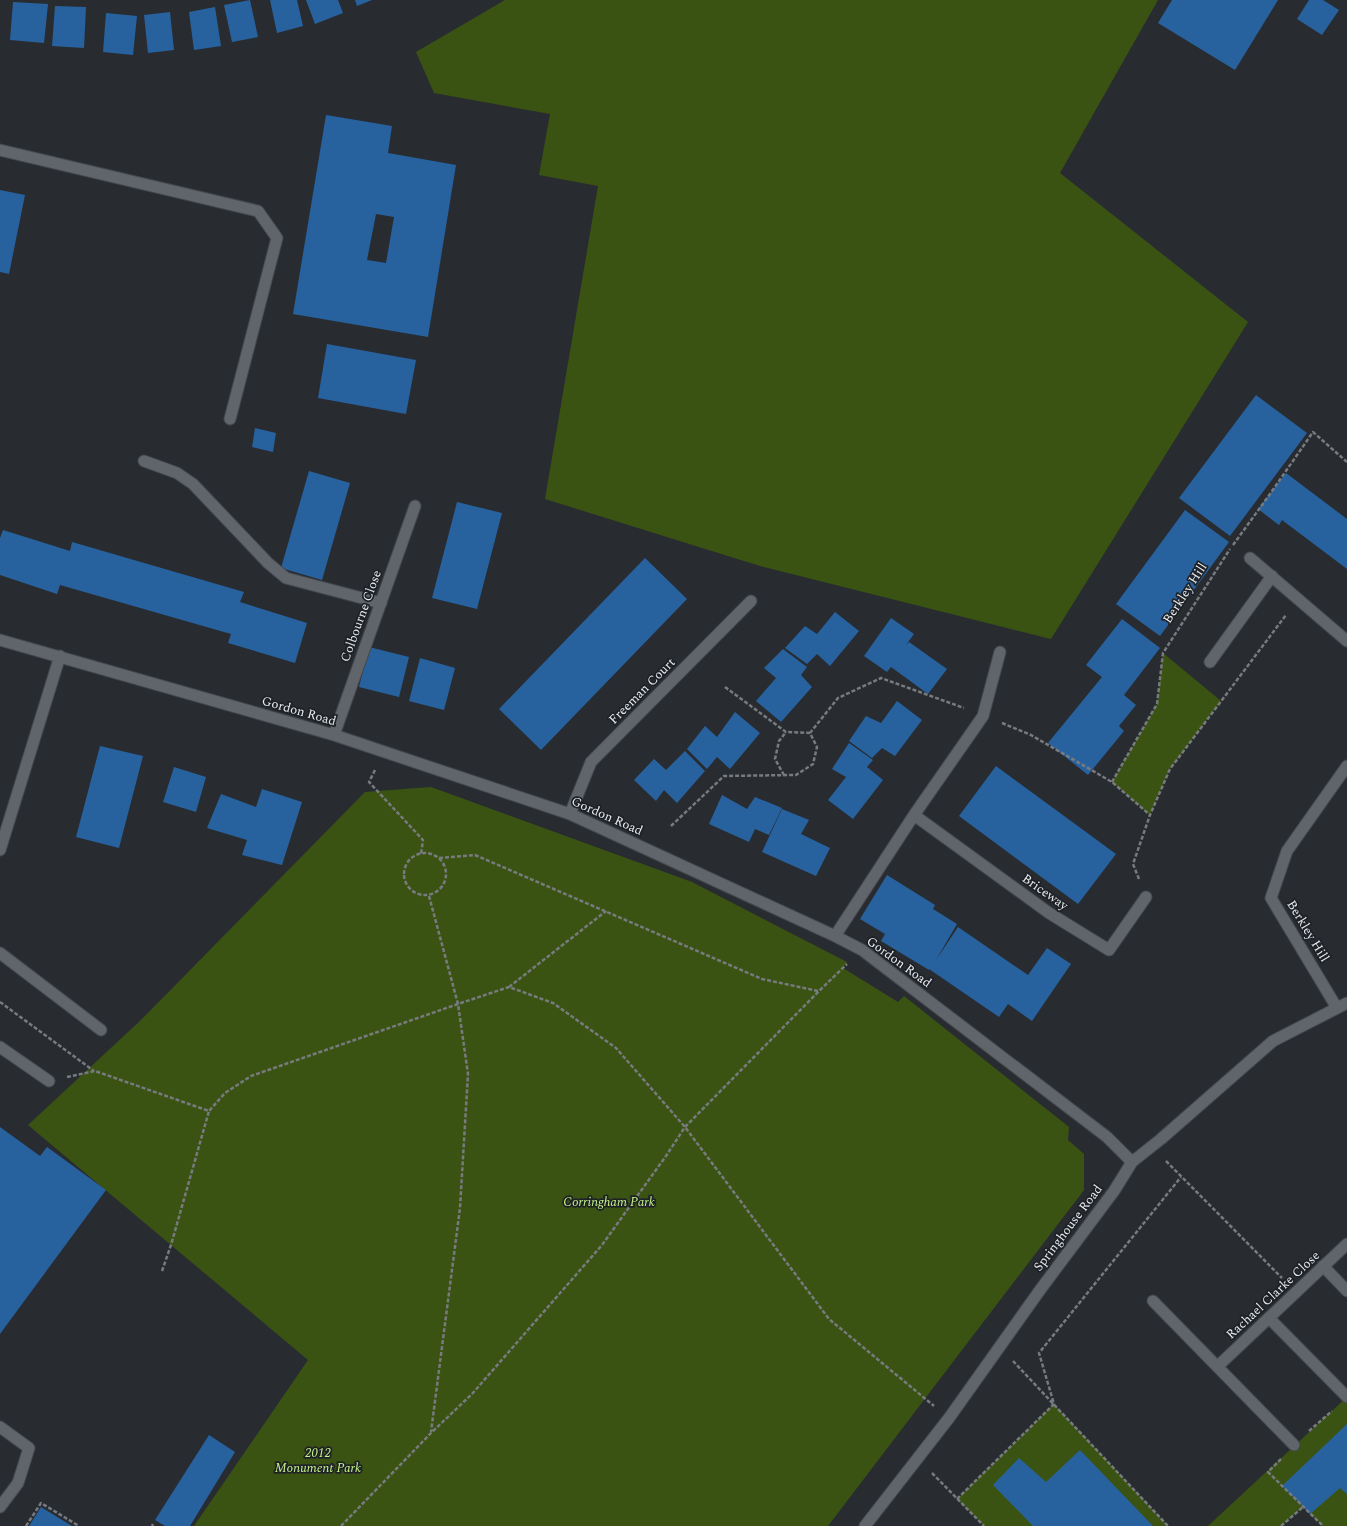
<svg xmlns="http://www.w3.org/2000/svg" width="1347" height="1526" font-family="Spectral,serif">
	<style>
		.green { fill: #3b5312 }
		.building { fill: #27629f; fill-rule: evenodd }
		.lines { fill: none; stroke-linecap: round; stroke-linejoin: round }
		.service-casing { stroke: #44484c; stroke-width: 13 }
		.minor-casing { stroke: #44484c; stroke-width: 13 }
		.path { stroke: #777b7f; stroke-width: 2.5; stroke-dasharray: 4 2; stroke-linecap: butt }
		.service { stroke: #60656b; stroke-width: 11 }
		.minor { stroke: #60656b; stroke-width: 11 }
		.labels { text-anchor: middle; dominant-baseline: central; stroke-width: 3.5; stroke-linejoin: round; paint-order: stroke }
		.street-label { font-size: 13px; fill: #e8ebee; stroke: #1e2227 }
		.park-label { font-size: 13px; font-style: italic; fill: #c4f386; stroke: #1e2227 }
	</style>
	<rect width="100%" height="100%" fill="#282c31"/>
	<!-- green -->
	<path class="green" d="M505 0H1158L1060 173 1248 322 1051 639 760 566 545 499 598 186 539 175 550 114 434 93 416 52Z
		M1163 653 1221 701 1170 769 1150 815 1112 782 1157 704Z
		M431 787 692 882 847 962 843 968 898 1002 904 996 1069 1127 1068 1140 1084 1154V1190L828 1526H194L308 1360 28 1125 141 1020 365 792Z
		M1347 1397V1526H1323L1303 1507 1281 1526H1208Z
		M1054 1404 1168 1526H984L957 1499Z"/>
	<!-- building -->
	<path class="building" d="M250 0 258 37 232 42 224 5Z
		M270 0H297L303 26 277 33Z
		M306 0H338L343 13 315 24Z
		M355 0H372L357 6Z
		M1172 0H1278L1235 70 1158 23Z
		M1309 0H1323L1339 10 1322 35 1297 19Z
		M13 2 48 4 44 43 10 40Z
		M55 6 86 7 84 48 52 46Z
		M215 7 221 46 194 50 189 12Z
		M170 12 174 50 148 53 144 15Z
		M106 13 137 16 133 55 103 52Z
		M326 115 392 126 388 153 456 165 428 337 293 314ZM376 214 394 217 386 263 367 260Z
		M0 190 25 195 9 274 0 272Z
		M327 344 416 360 406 414 318 398Z
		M1256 395 1307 433 1230 536 1179 498Z
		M255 428 276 433 273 452 252 447Z
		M309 471 350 483 322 580 281 568Z
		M1286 473 1347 519V569L1282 520 1279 525 1258 509Z
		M457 502 502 513 477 609 432 598Z
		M1185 510 1229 542 1160 636 1116 604Z
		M3 530 70 551 72 542 244 592 240 602 307 623 295 663 228 643 231 634 60 585 57 594 0 575V538Z
		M645 558 687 599 541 750 499 709Z
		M835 612 859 631 830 666 817 654 807 664 785 648 805 626 817 634Z
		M891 618 914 634 906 645 909 642 947 669 928 694 891 667 887 672 864 656Z
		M1122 619 1160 648 1124 695 1136 705 1119 726 1124 731 1088 775 1048 743 1102 677 1086 665Z
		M369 647 409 657 399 697 359 687Z
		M783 649 807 667 801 675 812 687 781 722 756 701 776 678 764 668Z
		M420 658 455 668 444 710 409 701Z
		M897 701 922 720 895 756 882 748 872 758 849 741 866 716 881 723Z
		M735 712 760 733 730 769 717 757 707 769 687 749 705 726 717 737Z
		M849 743 873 760 867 767 883 780 853 819 828 800 846 777 832 769Z
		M100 746 143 756 119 848 76 837Z
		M685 751 705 771 677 803 664 790 656 801 634 780 654 759 666 770Z
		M996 766 1116 854 1078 904 959 816Z
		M174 767 206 777 196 812 163 802Z
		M262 789 302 802 282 865 242 855 247 840 207 828 221 794 256 807Z
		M722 795 747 809 755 797 782 808 769 835 755 829 749 842 709 824Z
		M782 809 809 820 801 834 830 848 816 876 762 852Z
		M887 875 935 905 933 909 957 924 936 960 958 927 1028 975 1047 948 1071 964 1032 1021 1008 1004 999 1017 929 969V970L881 941 885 934 860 919Z
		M0 1127 40 1156 47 1147 106 1190 0 1334Z
		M1347 1424V1494L1340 1488 1310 1514 1282 1486Z
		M209 1435 235 1452 190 1526H165L155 1520Z
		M1080 1450 1153 1526H1033L993 1485 1019 1458 1046 1482Z
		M41 1507 72 1526H29Z"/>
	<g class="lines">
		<!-- service casing -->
		<g class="service-casing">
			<path id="service" d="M0 150 258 211 277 238 230 419
				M144 461 177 473 193 484 268 563 286 578 381 603
				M0 850 60 656
				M0 953 101 1030
				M0 1047 49 1081
				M1323 1266 1347 1291
				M1153 1301 1294 1445
				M1269 1318 1347 1397
				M0 1427 29 1448 18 1483 0 1507"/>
		</g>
		<!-- minor casing -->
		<g class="minor-casing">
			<path id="minor" d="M1250 558 1347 641
				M0 640 334 735 570 814 835 936 862 950 1107 1137 1132 1162
				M1210 662 1272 576
				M334 735 415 506
				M570 814 591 762 751 601
				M914 815 1049 913 1109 950 1146 897
				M835 936 914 815 983 716 1000 652
				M1337 1008 1271 898 1287 851 1347 766
				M1218 1366 1347 1244
				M865 1526 949 1418 1040 1290 1114 1191 1132 1162 1161 1139 1273 1041 1347 1003"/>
		</g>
		<!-- path -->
		<path class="path" d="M1233 545 1270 494 1313 432 1347 462
			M725 687 786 732 810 733
			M1002 723 1031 735 1112 782 1150 815
			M375 770 369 782 423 840 421 854
			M784 775 775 759 779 741 786 732
			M1112 782 1157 704 1163 653 1230 549
			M671 826 724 776 796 775 813 764 817 747 810 733 838 698 881 678 964 708
			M404 874a21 21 0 1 1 42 0a21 21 0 1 1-42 0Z
			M439 858 475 855 762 979 818 991
			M1139 879 1133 864 1150 815 1170 769 1286 615
			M429 896 458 1004 468 1074 460 1208 431 1432
			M509 987 606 911
			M0 1002 94 1071
			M67 1077 95 1071 209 1111 225 1093 251 1076 458 1004 509 987 553 1003 616 1048 685 1127 829 1319 934 1406
			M1166 1161 1282 1278
			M162 1271 171 1245 209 1111
			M1013 1361 1168 1526
			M1309 1431 1332 1411
			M1281 1459 1268 1472 1323 1526
			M932 1473 984 1526
			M957 1499 1054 1404 1039 1353 1181 1177
			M26 1526 41 1503 79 1526
			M152 1526 153 1524
			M341 1526 431 1433 472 1394 602 1245 666 1156 685 1127 819 991 847 964
			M1281 1526 1303 1507"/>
		<!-- service -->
		<use href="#service" class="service"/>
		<!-- minor -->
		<use href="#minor" class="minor"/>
	</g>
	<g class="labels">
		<!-- street labels -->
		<g class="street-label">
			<text transform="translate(1185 593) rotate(-57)">Berkley Hill</text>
			<text transform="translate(361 616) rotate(-70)">Colbourne Close</text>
			<text transform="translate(642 691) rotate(-45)">Freeman Court</text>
			<text transform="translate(299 711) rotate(16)">Gordon Road</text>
			<text transform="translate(607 816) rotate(24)">Gordon Road</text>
			<text transform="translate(1045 892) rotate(35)">Briceway</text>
			<text transform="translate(1308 931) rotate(59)">Berkley Hill</text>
			<text transform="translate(899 962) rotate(36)">Gordon Road</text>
			<text transform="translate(1068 1228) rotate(-53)">Springhouse Road</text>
			<text transform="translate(1273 1295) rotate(-43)">Rachael Clarke Close</text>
		</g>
		<!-- park labels -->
		<g class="park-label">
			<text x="609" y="1202">Corringham Park</text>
			<text x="318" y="1453">2012<tspan x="318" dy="15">Monument Park</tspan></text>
		</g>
	</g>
</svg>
